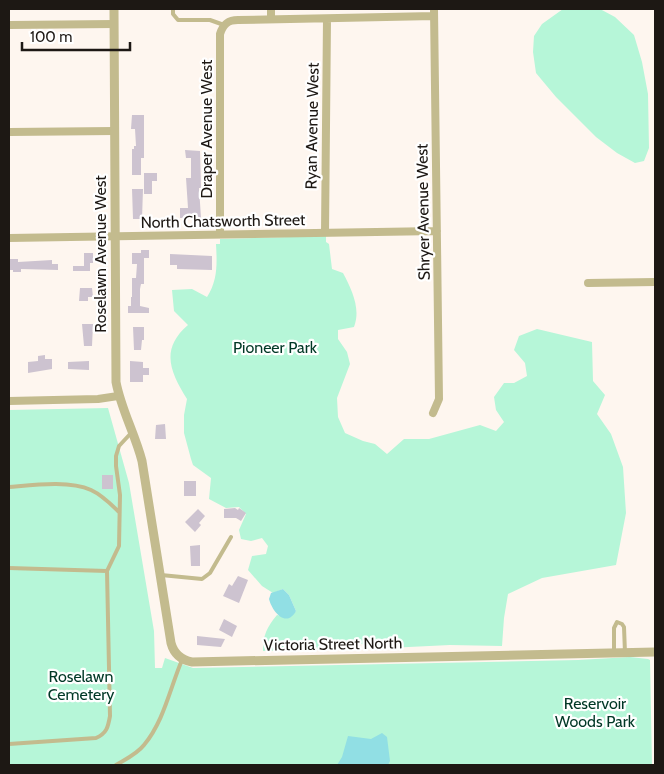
<svg xmlns="http://www.w3.org/2000/svg" width="664" height="774" font-family="Cabin,sans-serif">
	<style>
		.green { fill: #b6f6d8 }
		.water { fill: #91dfe4 }
		.building { fill: #cdc3d0 }
		.lines { fill: none; stroke-linecap: round; stroke-linejoin: round }
		.service { stroke: #c3bb8e; stroke-width: 4 }
		.minor { stroke: #c3bb8e; stroke-width: 8 }
		.tertiary { stroke: #c3bb8e; stroke-width: 9 }
		.labels { text-anchor: middle; dominant-baseline: central; stroke-width: 4.5; stroke-linejoin: round; paint-order: stroke }
		.street-label { font-size: 16px; fill: #1d1814; stroke: #fff }
		.park-label { font-size: 16px; fill: #013826; stroke: #fff }
	</style>
	<rect width="100%" height="100%" fill="#fef6ef"/>
	<!-- green -->
	<path class="green" d="M563 9H600L615 17 634 35 642 62 648 94 649 148 644 161 635 163 617 153 596 137 556 97 536 73 533 52 534 36 542 24Z
		M326 236V242L329 244 332 269 343 273C352 290 361 309 354 327L338 330V339L347 352 350 364 337 398 338 417 345 433 363 441 375 444 387 454 404 439H429L480 425 496 431 504 422 496 410 494 397 504 383H514L527 376 525 363 514 350 519 336 537 329 592 342 593 381 605 395 597 414 611 434 623 467 626 513 616 565 542 578 508 594 504 618 502 646 450 645 388 648 361 644 332 646 321 649 263 651C263 635 267 627 277 615L289 618 296 611 289 595 283 589 273 593 262 586 248 570 252 556 266 554 268 546 262 538 251 541 241 539 239 530 246 514 239 507 226 508 209 499 211 478 193 465 191 459 184 433V415L187 399C170 372 160 349 188 325L174 311 172 290 192 289 207 297C218 280 217 263 216 244H220V239Z
		M108 408 129 483 154 631 155 668H162L165 658 193 668 578 660 630 657 648 659 650 660 652 765H9V410Z"/>
	<!-- water -->
	<path class="water" d="M283 589 289 595 296 611C286 629 272 611 269 599L271 593Z
		M382 733 387 737 390 761 388 765H337L342 757 348 736 371 739Z"/>
	<!-- building -->
	<path class="building" d="M132 115H144V158H141V175H132V149H134V146H136L135 129H131Z
		M185 150 200 151 201 188H199L201 218H180V208H188L186 178H191V158H186Z
		M144 173H157V181H152V194H144Z
		M132 189H143L142 219H133Z
		M141 250H149V258H144V284H141L140 289V306L149 308V313H128V306H131V297H132V278H136L137 264H132V253H141Z
		M84 253H93V263H90V271H73V266H84Z
		M170 254 212 256V270L177 269V265H170Z
		M10 259H18V262L52 260V264H58V270L21 269V272H13V270H10Z
		M80 288H92L93 297H88V301H79Z
		M82 324H93L92 346H84Z
		M133 327H144V340H142L141 350H134Z
		M45 355V359H52V369L28 373V362L38 361V356Z
		M89 361V370L68 369V362Z
		M130 361 143 362V368H149V375H143V382H130Z
		M165 424 166 439H155L156 425Z
		M102 475H113V489H102Z
		M184 481H196V496H184Z
		M235 508 238 510 239 508 246 513 241 521 236 518H224V509Z
		M198 509 205 516 199 523 201 525 195 532 185 522Z
		M200 545V566H191L190 546Z
		M238 576 248 580 239 603 223 596 229 584 232 586Z
		M224 619 237 626 232 637 219 630Z
		M197 636 225 639 221 647 197 645Z"/>
	<g class="lines">
		<!-- service -->
		<path class="service" d="M173 9V14L178 20H210L224 25
			M9 487C33 485 69 480 91 490 102 495 111 504 119 512
			M9 568 107 571
			M161 575 202 579 210 573 231 537
			M614 651V628L617 622 622 624 624 627 625 653
			M9 744 96 738C107 733 108 727 110 716L107 571 119 546 120 495 116 466V456L119 446 132 432
			M116 765C126 759 137 754 144 745 164 721 170 688 182 660"/>
		<!-- minor -->
		<path class="minor" d="M271 9V19
			M9 25 114 24
			M9 132 114 131
			M325 233 327 19
			M220 234V34C223 24 228 20 238 20L434 16
			M9 238 437 231
			M588 283 655 282
			M9 401 98 399 118 396
			M433 413 439 399 434 9"/>
		<!-- tertiary -->
		<path class="tertiary" d="M114 9 116 382C121 409 135 434 142 461L171 643C174 654 181 660 192 662L655 652"/>
	</g>
	<g class="labels">
		<!-- street labels -->
		<g class="street-label">
			<text transform="translate(312 126) rotate(-89)">Ryan Avenue West</text>
			<text transform="translate(206 129) rotate(-90)">Draper Avenue West</text>
			<text transform="translate(423 212) rotate(-91)">Shryer Avenue West</text>
			<text transform="translate(223 221) rotate(-1)">North Chatsworth Street</text>
			<text transform="translate(100 254) rotate(-90)">Roselawn Avenue West</text>
			<text transform="translate(333 644) rotate(-1)">Victoria Street North</text>
		</g>
		<!-- park labels -->
		<g class="park-label">
			<text x="275" y="347">Pioneer Park</text>
			<text x="81" y="676">Roselawn<tspan x="81" dy="18">Cemetery</tspan></text>
			<text x="595" y="703">Reservoir<tspan x="595" dy="18">Woods Park</tspan></text>
		</g>
	</g>
	<!-- border -->
	<rect width="664" height="774" fill="none" stroke="#1d1814" stroke-width="20"/>
	<!-- scale -->
	<path d="M22 42v8h108v-8" fill="none" stroke="#1d1814" stroke-width="2.5"/>
	<text x="30" y="42" font-size="15" fill="#1d1814" stroke="#ffffff" stroke-width="4" paint-order="stroke">100 m</text>
</svg>
